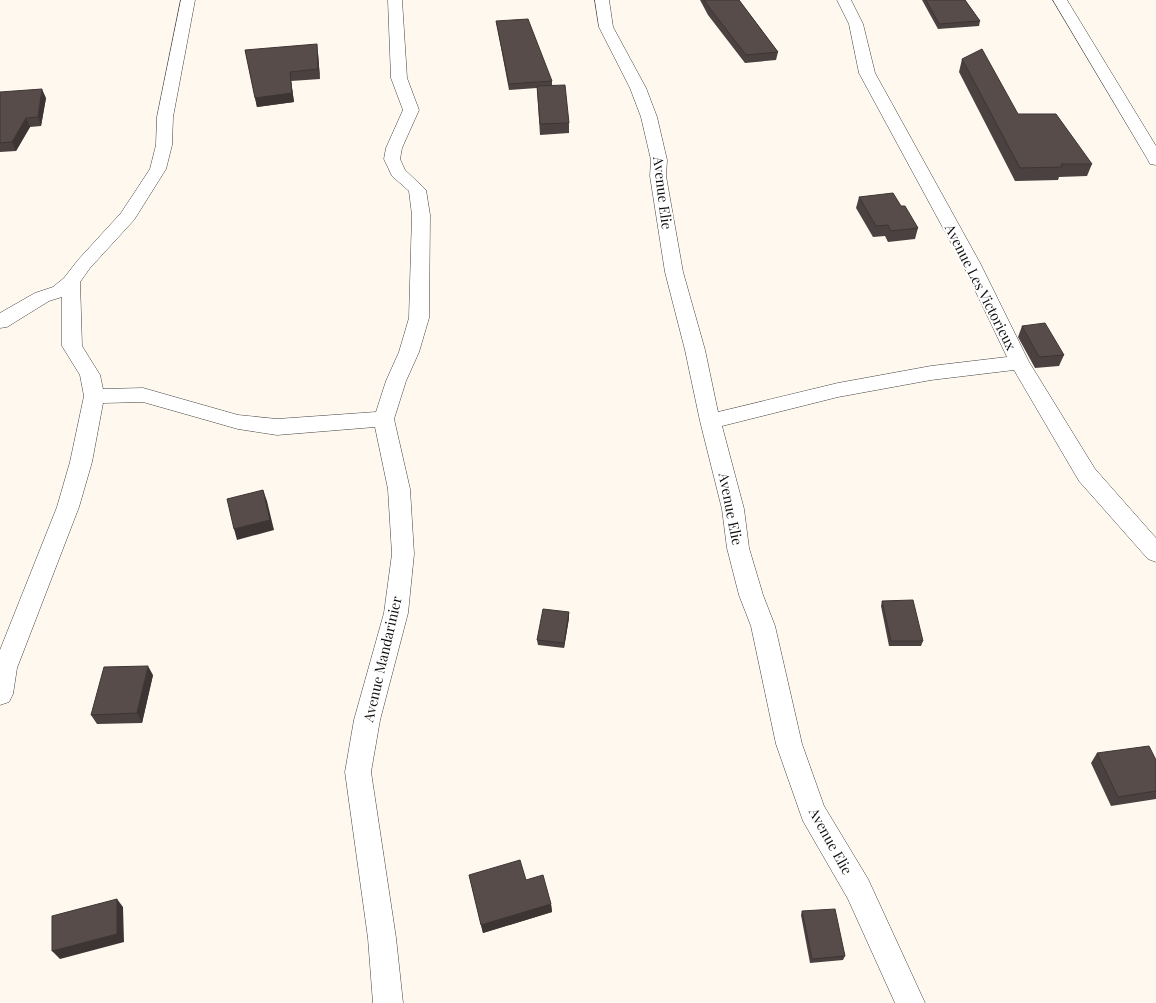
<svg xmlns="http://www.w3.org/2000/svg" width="1156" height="1003" font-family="'Playfair Display',serif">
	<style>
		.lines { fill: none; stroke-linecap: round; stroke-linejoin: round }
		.street-casing { stroke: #414141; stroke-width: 1 }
		.street { fill: #fff; fill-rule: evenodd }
		.wall { fill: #4b4140 }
		.shaded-wall { fill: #3d3534 }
		.building { fill: #574c4a; stroke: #3d3534 }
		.labels { text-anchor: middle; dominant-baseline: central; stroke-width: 4; stroke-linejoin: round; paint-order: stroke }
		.street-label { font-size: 14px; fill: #0e0e0e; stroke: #fff }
	</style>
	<rect width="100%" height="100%" fill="#fff8ef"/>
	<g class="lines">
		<!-- street casing -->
		<g class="street-casing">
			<path id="street" d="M181 0H195L173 117 172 145 166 169 134 220 90 268 80 282 82 346 100 375 103 389 143 388 238 415 277 419 376 412 386 381 399 352 409 318 412 215 409 191 392 176 384 159 386 148 403 110 391 78 388 0H402L407 78 419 110 402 148 400 159 405 170 426 190 430 215 429 318 419 352 406 381 394 419 410 489 414 554 408 613 380 720 371 772 396 938 403 1003H373L368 938 345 772 354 720 384 613 392 554 388 489 375 427 277 435 238 429 143 402 103 403 92 462 79 507 17 668 13 694 9 702 0 705V650L57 507 70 462 84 396 80 375 62 346V297L49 301 7 327 0 328V313L35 293 53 287 64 278 78 260 121 213 150 169 156 145 157 117Z
				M595 0H609L613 27 646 88 657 117 667 160 666 176 683 272 705 350 718 412 838 383 931 366 1007 357 962 263 859 73 849 24 837 0H851L863 24 875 73 980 263 1029 362 1095 469 1156 538V562L1148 559 1079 481 1014 370 931 380 838 397 722 426 744 509 749 548 763 595 775 626 802 744 824 806 868 879 925 1003H895L848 899 803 821 776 744 751 626 739 595 727 548 722 509 700 421 685 350 665 272 650 176 651 160 641 117 630 88 599 27Z
				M1053 0H1067L1156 146V165L1150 164 1148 160Z"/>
		</g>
		<!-- street -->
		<use href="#street" class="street"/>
	</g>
	<!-- wall -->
	<path class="wall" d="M700 0H739L778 52 776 60 745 63 708 15Z
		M922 0H965L980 21 979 26 938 29Z
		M496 21 552 81V86L569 123V133L540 135 537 88 509 90 497 26Z
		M245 50 318 53 320 79 291 81 294 102 257 107Z
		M962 59 1018 114 1092 164 1087 176 1059 177 1058 180 1015 181 959 72Z
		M0 92 46 98 41 126 30 127 16 151 0 152Z
		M859 197 901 206 918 228 915 239 888 242 885 236 873 237 856 208Z
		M1022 326 1064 355 1059 366 1035 368 1018 337Z
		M882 601 923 641 921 646H889L881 606Z
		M569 612V618L564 648 538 645 537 640Z
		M153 675 142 723 97 724 91 715Z
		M1097 753 1156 760V799L1111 806 1091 763Z
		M469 875 526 880 551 904 552 912 483 933Z
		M802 911 845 956 843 960 810 963 801 915Z"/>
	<!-- shaded-wall -->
	<path class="shaded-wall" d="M317 44 318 53 320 79 318 69Z
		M290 72 291 81 294 102 257 107 255 98Z
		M42 89 46 98 41 126 38 117Z
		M26 118 30 127 16 151 12 142Z
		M263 490 267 501 274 530 237 540 234 529Z
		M569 612V618L564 648V643Z
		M148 666 153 675 142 723 137 713Z
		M117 899 123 907 124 942 60 959 52 951Z
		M551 904 552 912 483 933 481 925Z"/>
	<!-- building -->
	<path class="building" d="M704 0H739L778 52 746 55 709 7Z
		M926 0H965L980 21 939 24Z
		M528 19 552 81 509 84 496 21Z
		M317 44 318 69 290 72 292 93 255 98 245 50Z
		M982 49 1018 114H1056L1092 164H1061L1062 167 1020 168 962 59Z
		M565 85 569 123 540 124 537 86Z
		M42 89 38 117 26 118 12 142 0 143V92Z
		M893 193 901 206H905L918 228 891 231 888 225 876 226 859 197Z
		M1045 323 1064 355 1039 357 1022 326Z
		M263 490 270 520 234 529 227 499Z
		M913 600 923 641H891L882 601Z
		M543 609 569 612 564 643 537 640Z
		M148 666 137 713 91 715 104 667Z
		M1149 746 1156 760V791L1118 797 1097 753Z
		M520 860 526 880 543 875 551 904 481 925 469 875Z
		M117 899V934L52 951V916Z
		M835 909 845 956 812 959 802 911Z"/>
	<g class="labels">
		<!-- street labels -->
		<g class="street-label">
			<text transform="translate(663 193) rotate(83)">Avenue Elie</text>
			<text transform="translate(981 287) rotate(63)">Avenue Les Victorieux</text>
			<text transform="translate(731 509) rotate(79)">Avenue Elie</text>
			<text transform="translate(382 659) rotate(-77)">Avenue Mandarinier</text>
			<text transform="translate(831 841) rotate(61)">Avenue Elie</text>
		</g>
	</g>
</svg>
